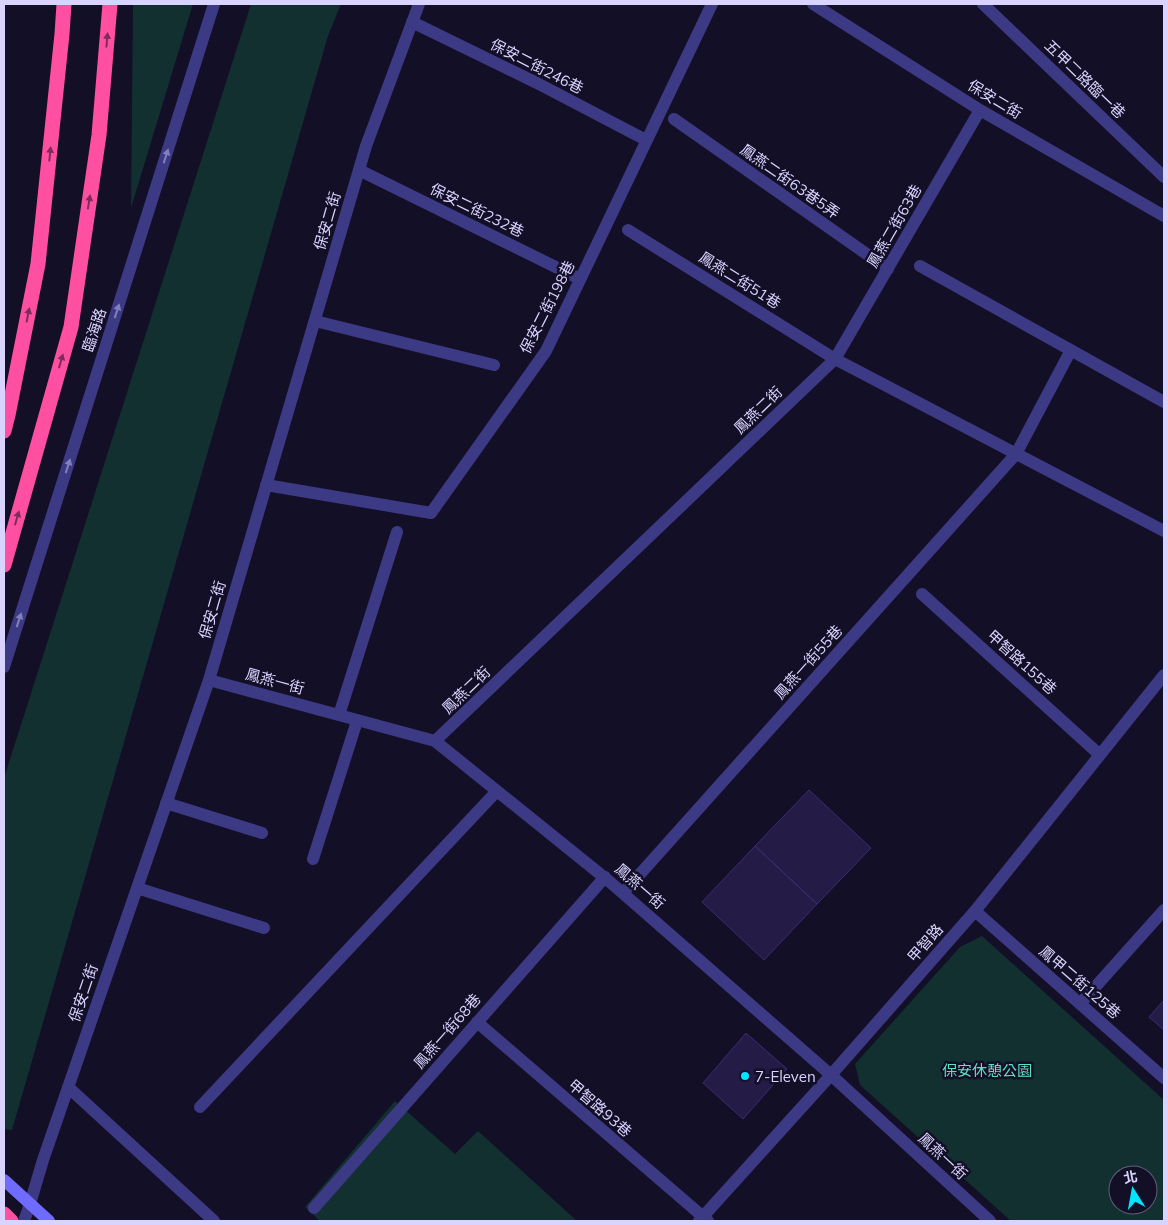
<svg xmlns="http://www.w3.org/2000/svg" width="1168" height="1225" font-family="Mulish,'Noto Sans TC',sans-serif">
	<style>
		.green { fill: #12302f; fill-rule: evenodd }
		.building { fill: #241b47; stroke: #3b2d73 }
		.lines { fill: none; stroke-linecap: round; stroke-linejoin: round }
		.street { stroke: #3d3a85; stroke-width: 12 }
		.secondary { stroke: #6f6bff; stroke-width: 12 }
		.highway { stroke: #ff4fa3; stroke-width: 15 }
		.oneway { fill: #7d2c5e }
		.oneway2 { fill: #837fbc }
		.poi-dot { fill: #00e5ff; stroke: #130f26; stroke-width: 2 }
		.labels { text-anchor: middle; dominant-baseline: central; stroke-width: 5; stroke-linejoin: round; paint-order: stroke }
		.street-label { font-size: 15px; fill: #d9d4ff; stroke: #130f26 }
		.park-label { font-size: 15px; fill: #5fe0c0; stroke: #130f26 }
		.poi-label { font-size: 15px; fill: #d9d4ff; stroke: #130f26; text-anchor: start }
	</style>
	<rect width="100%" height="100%" fill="#130f26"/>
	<!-- green -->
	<path class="green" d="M133 4H193L131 208Z
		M251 4H341L328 36 12 1130 4 1129V778Z
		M982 936 1164 1100V1221H1011L860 1085 855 1064 960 947ZM1118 1175H1148V1205H1118Z
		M395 1101 455 1154 478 1131 577 1221H320L305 1207Z"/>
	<!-- building -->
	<path class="building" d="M809 790 871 848 817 904 755 846Z
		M755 846 817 904 764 960 702 902Z
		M1164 1000V1030L1149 1017Z
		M746 1033 787 1069 743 1119 703 1083Z"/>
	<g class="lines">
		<!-- street -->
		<path class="street" d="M813 4 980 110 1164 216
			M983 4 1164 177
			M412 22 537 83 646 140
			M674 119 888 269
			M359 170 580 279
			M628 230 835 359 1164 531
			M920 266 1164 402
			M315 321 494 365
			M266 485 431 513 546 351 712 4
			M922 594 1100 755
			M4 667 214 4
			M209 680 435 741 610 882 831 1075 990 1221
			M339 715 397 532
			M435 741 835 359 980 110
			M166 803 262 833
			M313 859 357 721
			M137 888 264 928
			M623 893 1016 454 1071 350
			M975 911 1164 1078
			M1080 1004 1164 910
			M477 1022 708 1221
			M68 1087 214 1221
			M200 1107 497 791
			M314 1208 605 877
			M24 1221 30 1204 43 1160 209 680 366 146 419 4
			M699 1221 831 1075 975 911 1164 675"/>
		<!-- secondary -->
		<path class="secondary" d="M4 1180 49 1221"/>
		<!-- highway -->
		<path class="highway" d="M4 431 8 415 38 264 62 34 64 4
			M4 565 71 327 99 135 110 4
			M4 1214 11 1221"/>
	</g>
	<!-- one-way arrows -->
	<defs><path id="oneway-solid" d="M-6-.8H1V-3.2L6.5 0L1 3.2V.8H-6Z" transform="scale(1.25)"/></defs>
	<g class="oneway">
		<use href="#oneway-solid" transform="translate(107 40) rotate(-85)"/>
		<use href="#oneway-solid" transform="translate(50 154) rotate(-84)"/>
		<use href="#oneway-solid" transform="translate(89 202) rotate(-81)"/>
		<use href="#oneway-solid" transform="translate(28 315) rotate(-79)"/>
		<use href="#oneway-solid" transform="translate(61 361) rotate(-74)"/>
		<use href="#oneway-solid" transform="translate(17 518) rotate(-74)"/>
	</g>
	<g class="oneway2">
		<use href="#oneway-solid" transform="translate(166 156) rotate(-72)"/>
		<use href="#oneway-solid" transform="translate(117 311) rotate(-72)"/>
		<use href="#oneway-solid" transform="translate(68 466) rotate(-72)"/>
		<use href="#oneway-solid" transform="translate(19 620) rotate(-72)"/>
	</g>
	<!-- markers -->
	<circle class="poi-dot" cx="745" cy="1076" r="5"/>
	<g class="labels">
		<!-- street labels -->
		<g class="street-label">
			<text transform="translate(537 66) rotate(27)">保安二街246巷</text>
			<text transform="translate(1085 79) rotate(44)">五甲二路臨一巷</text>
			<text transform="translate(995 99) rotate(31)">保安二街</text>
			<text transform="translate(790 181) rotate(35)">鳳燕二街63巷5弄</text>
			<text transform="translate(477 210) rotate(26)">保安二街232巷</text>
			<text transform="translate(327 221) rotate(-74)">保安二街</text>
			<text transform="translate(894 226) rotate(-60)">鳳燕二街63巷</text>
			<text transform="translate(740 280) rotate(32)">鳳燕二街51巷</text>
			<text transform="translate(547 307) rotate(-63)">保安二街198巷</text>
			<text transform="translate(94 330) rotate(-72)">臨海路</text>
			<text transform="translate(758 410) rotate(-44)">鳳燕二街</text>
			<text transform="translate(212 610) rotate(-74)">保安二街</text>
			<text transform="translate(808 662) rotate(-48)">鳳燕一街55巷</text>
			<text transform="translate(1022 662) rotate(42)">甲智路155巷</text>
			<text transform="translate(275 681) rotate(15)">鳳燕一街</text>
			<text transform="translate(466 690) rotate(-44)">鳳燕二街</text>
			<text transform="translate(640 886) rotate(41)">鳳燕一街</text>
			<text transform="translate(925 943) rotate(-49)">甲智路</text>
			<text transform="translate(1080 982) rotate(41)">鳳甲二街125巷</text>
			<text transform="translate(83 993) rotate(-71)">保安二街</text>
			<text transform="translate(447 1031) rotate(-49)">鳳燕一街68巷</text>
			<text transform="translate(600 1108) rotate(41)">甲智路93巷</text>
			<text transform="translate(943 1156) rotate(43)">鳳燕一街</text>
		</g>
		<!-- park labels -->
		<g class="park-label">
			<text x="987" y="1070">保安休憩公園</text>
		</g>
		<!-- poi labels -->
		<g class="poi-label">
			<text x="755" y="1076">7-Eleven</text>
		</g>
	</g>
	<!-- border -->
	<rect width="1168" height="1225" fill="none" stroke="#d9d4ff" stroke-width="10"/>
	<!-- north arrow -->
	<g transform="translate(1133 1190) rotate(349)"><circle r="24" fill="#130f26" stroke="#625e7d"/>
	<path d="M0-4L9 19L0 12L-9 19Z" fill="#00e5ff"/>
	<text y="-8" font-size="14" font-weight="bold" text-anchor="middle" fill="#d9d4ff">北</text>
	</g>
</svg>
